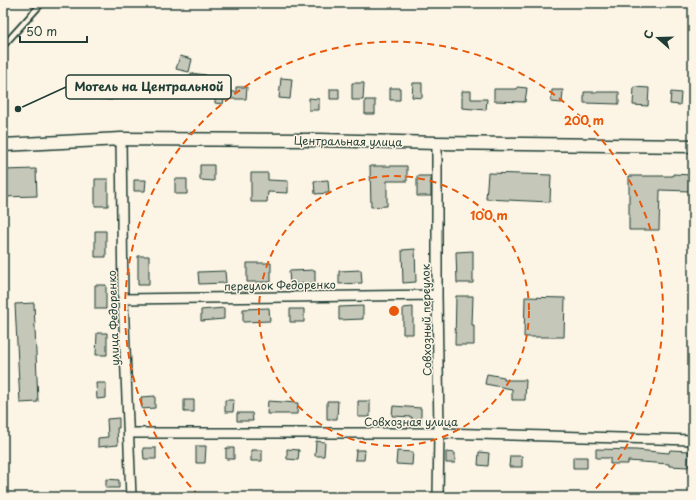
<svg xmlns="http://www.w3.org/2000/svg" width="696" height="500" font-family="'Playpen Sans',sans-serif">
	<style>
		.building { fill: #c5c7b9; stroke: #1f3d34 }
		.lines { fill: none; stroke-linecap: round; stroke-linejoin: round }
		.service-casing { stroke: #1f3d34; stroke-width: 8 }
		.minor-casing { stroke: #1f3d34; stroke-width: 12 }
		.tertiary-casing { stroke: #1f3d34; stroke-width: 15 }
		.service { stroke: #fcf5e5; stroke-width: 4.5 }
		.minor { stroke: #fcf5e5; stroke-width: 9 }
		.tertiary { stroke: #fcf5e5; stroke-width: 12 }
		.ring { fill: none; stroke: #e8590c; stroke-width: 2; stroke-dasharray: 7 5 }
		.labels { text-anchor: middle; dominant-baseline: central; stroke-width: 3; stroke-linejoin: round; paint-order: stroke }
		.street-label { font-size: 11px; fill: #1f3d34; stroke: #fcf5e5 }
		.centre { fill: #e8590c; stroke: #fcf5e5; stroke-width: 2 }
		.ring-label { font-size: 12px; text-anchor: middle; font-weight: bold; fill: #e8590c; stroke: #fcf5e5; stroke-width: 3; stroke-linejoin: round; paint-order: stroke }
		.leader { fill: none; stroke: #1f3d34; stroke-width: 1.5 }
		.callout-dot { fill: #1f3d34; stroke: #fcf5e5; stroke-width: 1.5 }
		.callout { fill: #fcf5e5; stroke: #1f3d34; stroke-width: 1.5 }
		.callout-label { font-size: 12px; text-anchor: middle; font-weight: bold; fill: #1f3d34 }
	</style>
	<rect width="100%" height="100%" fill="#fcf5e5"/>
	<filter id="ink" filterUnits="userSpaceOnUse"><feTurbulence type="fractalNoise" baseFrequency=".025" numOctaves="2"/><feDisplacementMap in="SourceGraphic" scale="8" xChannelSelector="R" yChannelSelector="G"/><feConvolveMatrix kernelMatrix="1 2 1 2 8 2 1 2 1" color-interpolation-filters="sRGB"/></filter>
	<g filter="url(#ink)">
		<!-- building -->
		<path class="building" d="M180 56 192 59 189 72 176 69Z
			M191 73 206 75 204 85 190 83Z
			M281 78 292 79 290 99 279 98Z
			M124 81H136L135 98 112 96V100L98 99 99 86H123Z
			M352 83H364L363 100H352Z
			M413 83H422V98L412 97Z
			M236 87H247L246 99H224L223 104 215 103V91L236 92Z
			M517 87 527 88 525 102 494 101V89H517Z
			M634 87 649 88 648 106 633 105Z
			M390 88H400V100H390Z
			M330 89H339V99H330Z
			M552 90H563L562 103 551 102Z
			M462 91H471V99H487L486 110 462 108Z
			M584 92H619V104L584 103Z
			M671 92 681 93 680 105 670 104Z
			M309 98 319 99V110H309Z
			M365 100H375V114H365Z
			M200 165H214V181L200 180Z
			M370 166H407V181H387V206L371 207Z
			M36 169 37 196 3 197V170Z
			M251 173H268V180L288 181V193L268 192 267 202H251Z
			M488 173 551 175 550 202 486 199Z
			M673 174 691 175 690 191 660 190 659 230H629V176H673Z
			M417 176H431V196H417Z
			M95 179H108V206H95Z
			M175 179H187V194H175Z
			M134 180H146L145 191H134Z
			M328 180 329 193 315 194 314 181Z
			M95 231H106V257H95Z
			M415 249 416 282 403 283 402 250Z
			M473 251V283H457L456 252Z
			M138 256H149V285H138Z
			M247 263H271V282H247Z
			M315 270V283L290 284 289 271Z
			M361 270 362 283 339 284V271Z
			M225 271 226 283 199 284 198 272Z
			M95 285H106V309H95Z
			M456 296H473L472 325H474V345H455Z
			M525 297 565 298 564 337H524Z
			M34 303 38 402 20 403 15 304Z
			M363 306V319L339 320V307Z
			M413 307V334H403V308Z
			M224 308V319L201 321V310Z
			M269 308 270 321 243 322V309Z
			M290 309H304V322H290Z
			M97 333H107V355H96Z
			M487 374 504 377V380H526L525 400H512V389L485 384Z
			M96 383H106V398L97 399Z
			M155 396V408L142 409 141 397Z
			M184 400H194V412H184Z
			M225 400H234L233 412H225Z
			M268 401 298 403 297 414H267Z
			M327 401H338L337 419H327Z
			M358 401H370V417H358Z
			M393 406 421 408V423H412V417L392 416Z
			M237 413H252L253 421H237Z
			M119 418V428H117L118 445 98 447V438L108 437 107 419Z
			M316 441 325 442 324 456H315Z
			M196 446H206L205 463H196Z
			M143 448H156V459H144Z
			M226 448H234V459H226Z
			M287 449 299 450 298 460 287 459Z
			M596 449 636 450 669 453 670 450 689 451 688 467 669 466V464L628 461V464H610V458H596Z
			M251 450H262V461H251Z
			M356 450H365L364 460H355Z
			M397 451 413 452 412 465 396 464Z
			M446 452 455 453V463H446Z
			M479 452 489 453 488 466 478 465Z
			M510 456H522V467H509Z
			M573 457H587V468H573Z
			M106 479 119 480V488H106Z"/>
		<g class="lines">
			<!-- service casing -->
			<g class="service-casing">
				<path id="service" d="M3 46 42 3"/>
			</g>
			<!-- minor casing -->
			<g class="minor-casing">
				<path id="minor" d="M121 139 123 299 131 497
					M437 143V295L439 433 438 497
					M123 299 437 295
					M129 433H439L693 440"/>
			</g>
			<!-- tertiary casing -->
			<g class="tertiary-casing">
				<path id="tertiary" d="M3 145 121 139 320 140 437 143 693 146"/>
			</g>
			<!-- service -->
			<use href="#service" class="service"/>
			<!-- minor -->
			<use href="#minor" class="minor"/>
			<!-- tertiary -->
			<use href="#tertiary" class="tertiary"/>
		</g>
	</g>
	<!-- distance rings -->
	<g class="ring">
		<circle cx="394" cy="311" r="135"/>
		<path d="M199 496A269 269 0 1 1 589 496"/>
	</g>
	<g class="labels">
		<!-- street labels -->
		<g class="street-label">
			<text transform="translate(348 141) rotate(1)">Центральная улица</text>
			<text transform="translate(280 285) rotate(-1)">переулок Федоренко</text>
			<text transform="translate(113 318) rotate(-92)">улица Федоренко</text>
			<text transform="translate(426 320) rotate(-91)">Совхозный переулок</text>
			<text x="411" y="421">Совхозная улица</text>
		</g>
	</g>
	<circle cx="394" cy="311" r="6" class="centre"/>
	<g class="ring-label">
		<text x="584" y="125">200 m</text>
		<text x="489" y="220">100 m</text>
	</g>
	<!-- callouts -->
	<path class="leader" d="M18 109L66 87"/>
	<circle class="callout-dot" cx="18" cy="109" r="4"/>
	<rect class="callout" x="66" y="75" width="165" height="24" rx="4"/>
	<g class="callout-label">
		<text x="149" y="91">Мотель на Центральной</text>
	</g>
	<!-- margin -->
	<rect width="696" height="500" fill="none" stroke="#fcf5e5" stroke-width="16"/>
	<rect x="8" y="8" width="680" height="484" fill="none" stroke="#1f3d34" stroke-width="1.5" filter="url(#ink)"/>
	<!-- north arrow -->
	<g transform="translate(658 38) rotate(290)" stroke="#fcf5e5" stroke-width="3" paint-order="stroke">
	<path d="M0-3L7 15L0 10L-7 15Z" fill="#1f3d34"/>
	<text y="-6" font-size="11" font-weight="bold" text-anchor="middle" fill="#1f3d34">С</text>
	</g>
	<!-- scale -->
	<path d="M20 36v6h67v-6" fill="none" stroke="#1f3d34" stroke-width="2"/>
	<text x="26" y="36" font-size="12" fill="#1f3d34" stroke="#fcf5e5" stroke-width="3" paint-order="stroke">50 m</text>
</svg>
